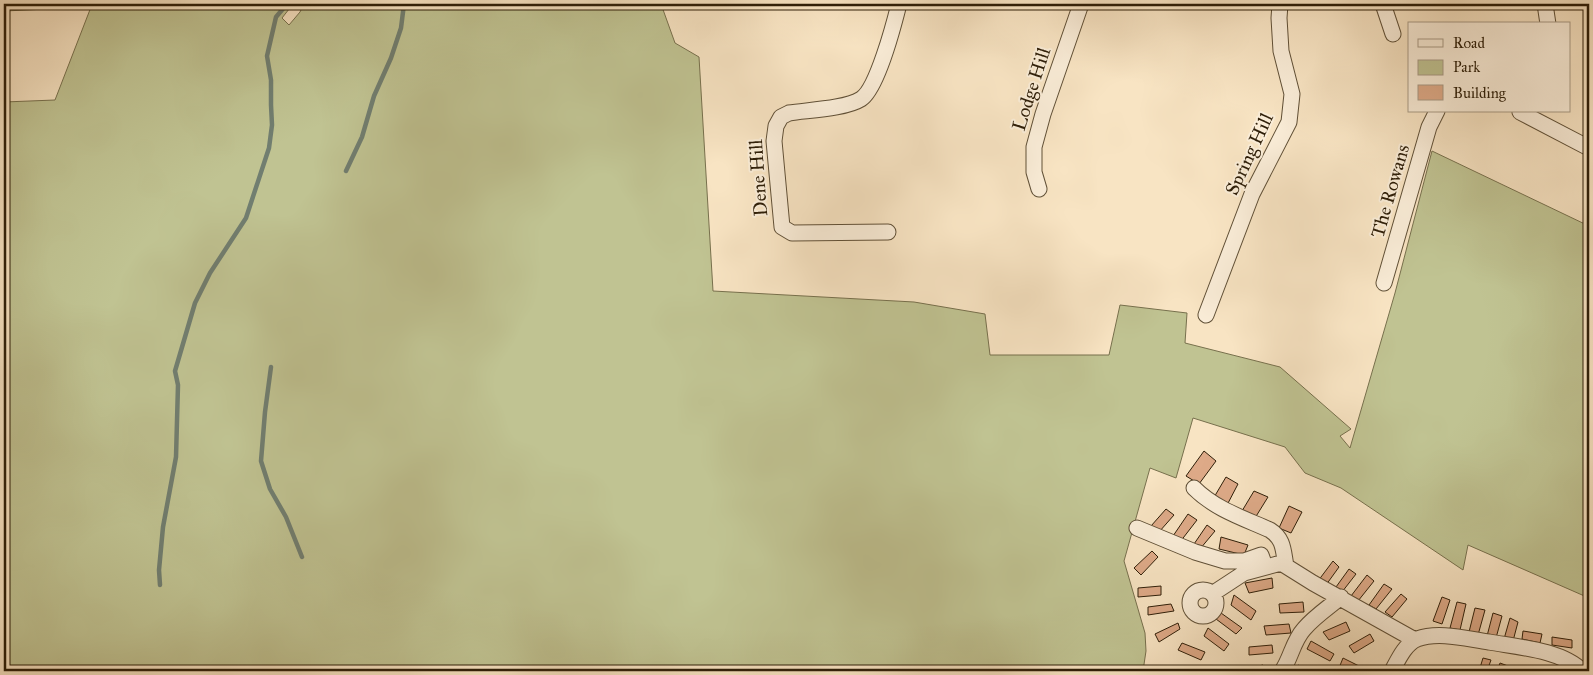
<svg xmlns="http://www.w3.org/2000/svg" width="1593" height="675" font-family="'IM FELL Great Primer',serif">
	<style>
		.green { fill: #c0c392; stroke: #77704d }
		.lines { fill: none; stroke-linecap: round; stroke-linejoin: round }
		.stream { stroke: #717e70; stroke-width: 4.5 }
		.building { fill: #deaa88; stroke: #2e1e08 }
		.minor-casing { stroke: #605037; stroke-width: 17 }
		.minor { stroke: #faedd8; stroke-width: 15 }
		.labels { text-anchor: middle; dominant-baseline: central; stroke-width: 4; stroke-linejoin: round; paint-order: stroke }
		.street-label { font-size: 19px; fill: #2e1e08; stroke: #faedd8 }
	</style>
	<rect width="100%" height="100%" fill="#f8e4c3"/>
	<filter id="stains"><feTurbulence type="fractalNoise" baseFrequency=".004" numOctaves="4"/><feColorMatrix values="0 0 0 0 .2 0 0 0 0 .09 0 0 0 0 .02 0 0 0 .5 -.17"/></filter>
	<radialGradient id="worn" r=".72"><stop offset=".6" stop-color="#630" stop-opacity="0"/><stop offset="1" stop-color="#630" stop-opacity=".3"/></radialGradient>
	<!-- green -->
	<path class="green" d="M4 4H293L282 18 289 25 300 12 304 4H661L675 43 699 57 713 291 914 302 985 314 990 355H1109L1120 305 1187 313 1185 343 1280 367 1351 429 1340 436 1350 448 1395 293 1432 151 1589 226V598L1468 545 1463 570 1341 488 1305 473 1285 447 1193 418 1176 478 1150 468 1124 561 1145 633 1146 651 1143 671H4V102L55 100 91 7 4 11Z"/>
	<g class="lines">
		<!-- stream -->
		<path class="stream" d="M346 171 362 137 374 96 391 58 401 28 404 4
			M271 367 265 412 261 461 270 489 286 517 302 557
			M160 585 159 570 163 527 176 457 178 385 175 371 195 303 210 273 246 218 269 148 272 125 271 105V80L267 56 276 17 287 4"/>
	</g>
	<!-- building -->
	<path class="building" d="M1204 451 1216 461 1199 484 1186 476Z
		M1226 477 1238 484 1226 507 1213 499Z
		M1254 491 1268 497 1255 518 1242 511Z
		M1289 506 1302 512 1291 533 1279 528Z
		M1166 509 1174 515 1159 532 1151 526Z
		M1188 514 1197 520 1180 542 1173 536Z
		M1207 525 1215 531 1200 549 1194 544Z
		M1221 537 1248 545 1244 555 1219 549Z
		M1152 551 1158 557 1141 575 1134 568Z
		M1333 561 1339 567 1326 585 1318 581Z
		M1349 569 1356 574 1342 592 1336 587Z
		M1367 575 1374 581 1358 601 1351 596Z
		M1272 578 1273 588 1249 593 1245 583Z
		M1384 584 1392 589 1376 609 1369 605Z
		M1161 586V595L1138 597V588Z
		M1401 594 1407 599 1392 617 1385 612Z
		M1234 595 1256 611 1251 620 1231 605Z
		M1442 597 1450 600 1442 624 1433 621Z
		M1303 602 1304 612 1280 613 1279 604Z
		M1457 602 1466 604 1460 630 1450 628Z
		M1171 604 1174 611 1148 615V607Z
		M1475 608 1485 610 1478 635 1469 632Z
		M1221 613 1242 628 1236 634 1216 619Z
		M1493 613 1502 616 1496 638 1487 636Z
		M1510 618 1518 622 1513 641 1504 639Z
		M1346 622 1350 631 1329 640 1323 632Z
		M1178 623 1180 629 1159 642 1155 634Z
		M1289 624 1291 633 1266 635 1264 626Z
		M1208 628 1229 644 1224 651 1204 636Z
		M1523 631 1542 634 1540 643 1522 639Z
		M1370 634 1374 641 1354 653 1349 646Z
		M1552 637 1572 640V648L1552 645Z
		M1311 641 1334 654 1330 661 1307 649Z
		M1182 643 1205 652 1201 660 1178 650Z
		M1272 645 1273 653 1249 655V647Z
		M1343 658 1365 669 1364 671H1347L1339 668Z
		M1483 658 1491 660 1487 671H1479Z
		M1500 663 1508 666 1506 671H1497Z
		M1263 665 1266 671H1240V670Z
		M1298 665 1311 671H1294Z"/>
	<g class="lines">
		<!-- minor casing -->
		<g class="minor-casing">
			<path id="minor" d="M1383 4 1393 34
				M1545 4 1548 24
				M1520 112 1589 148
				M1039 189 1034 172V147L1043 114 1081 4
				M888 232 792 233 782 227 774 141 776 126 781 117 789 113C808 110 845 109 861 99 877 89 894 24 899 4
				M1384 283 1429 127 1437 111
				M1206 315 1252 194 1289 122 1292 94 1281 51 1279 18 1280 4
				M1194 488C1215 509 1243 518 1270 530 1284 539 1283 550 1286 566
				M1137 528 1195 552 1225 561H1244L1261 555 1265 566
				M1190 603a13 13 0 1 1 26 0a13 13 0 1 1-26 0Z
				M1212 594 1244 573 1281 563 1313 583 1415 640
				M1282 671C1291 658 1293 641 1304 629 1314 617 1329 607 1341 597
				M1392 671C1398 660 1405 644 1417 639 1439 631 1467 639 1489 642 1517 647 1562 650 1582 671"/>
		</g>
		<!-- minor -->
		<use href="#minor" class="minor"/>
	</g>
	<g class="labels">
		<!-- street labels -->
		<g class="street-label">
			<text transform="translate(1031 89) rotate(-72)">Lodge Hill</text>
			<text transform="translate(1249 154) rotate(-65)">Spring Hill</text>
			<text transform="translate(758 178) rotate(-94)">Dene Hill</text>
			<text transform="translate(1390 191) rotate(-74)">The Rowans</text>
		</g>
	</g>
	<!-- margin -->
	<rect width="1593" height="675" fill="none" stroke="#f8e4c3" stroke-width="20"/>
	<rect x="5" y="5" width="1583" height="665" fill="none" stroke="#2e1e08" stroke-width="2.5"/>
	<rect x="10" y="10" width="1573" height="655" fill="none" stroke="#2e1e08"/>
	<!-- legend -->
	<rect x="1408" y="22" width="162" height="90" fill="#faedd8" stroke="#a89a85"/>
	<rect x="1418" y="39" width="25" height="8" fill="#faedd8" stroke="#a89a85"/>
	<text x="1453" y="48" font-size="15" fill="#2e1e08">Road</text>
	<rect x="1418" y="60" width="25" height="15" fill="#c0c392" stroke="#a89a85"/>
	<text x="1453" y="72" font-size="15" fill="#2e1e08">Park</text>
	<rect x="1418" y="85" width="25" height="15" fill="#deaa88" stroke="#a89a85"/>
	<text x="1453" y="98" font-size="15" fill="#2e1e08">Building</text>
	<rect width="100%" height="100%" filter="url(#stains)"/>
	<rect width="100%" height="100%" fill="url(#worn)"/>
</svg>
